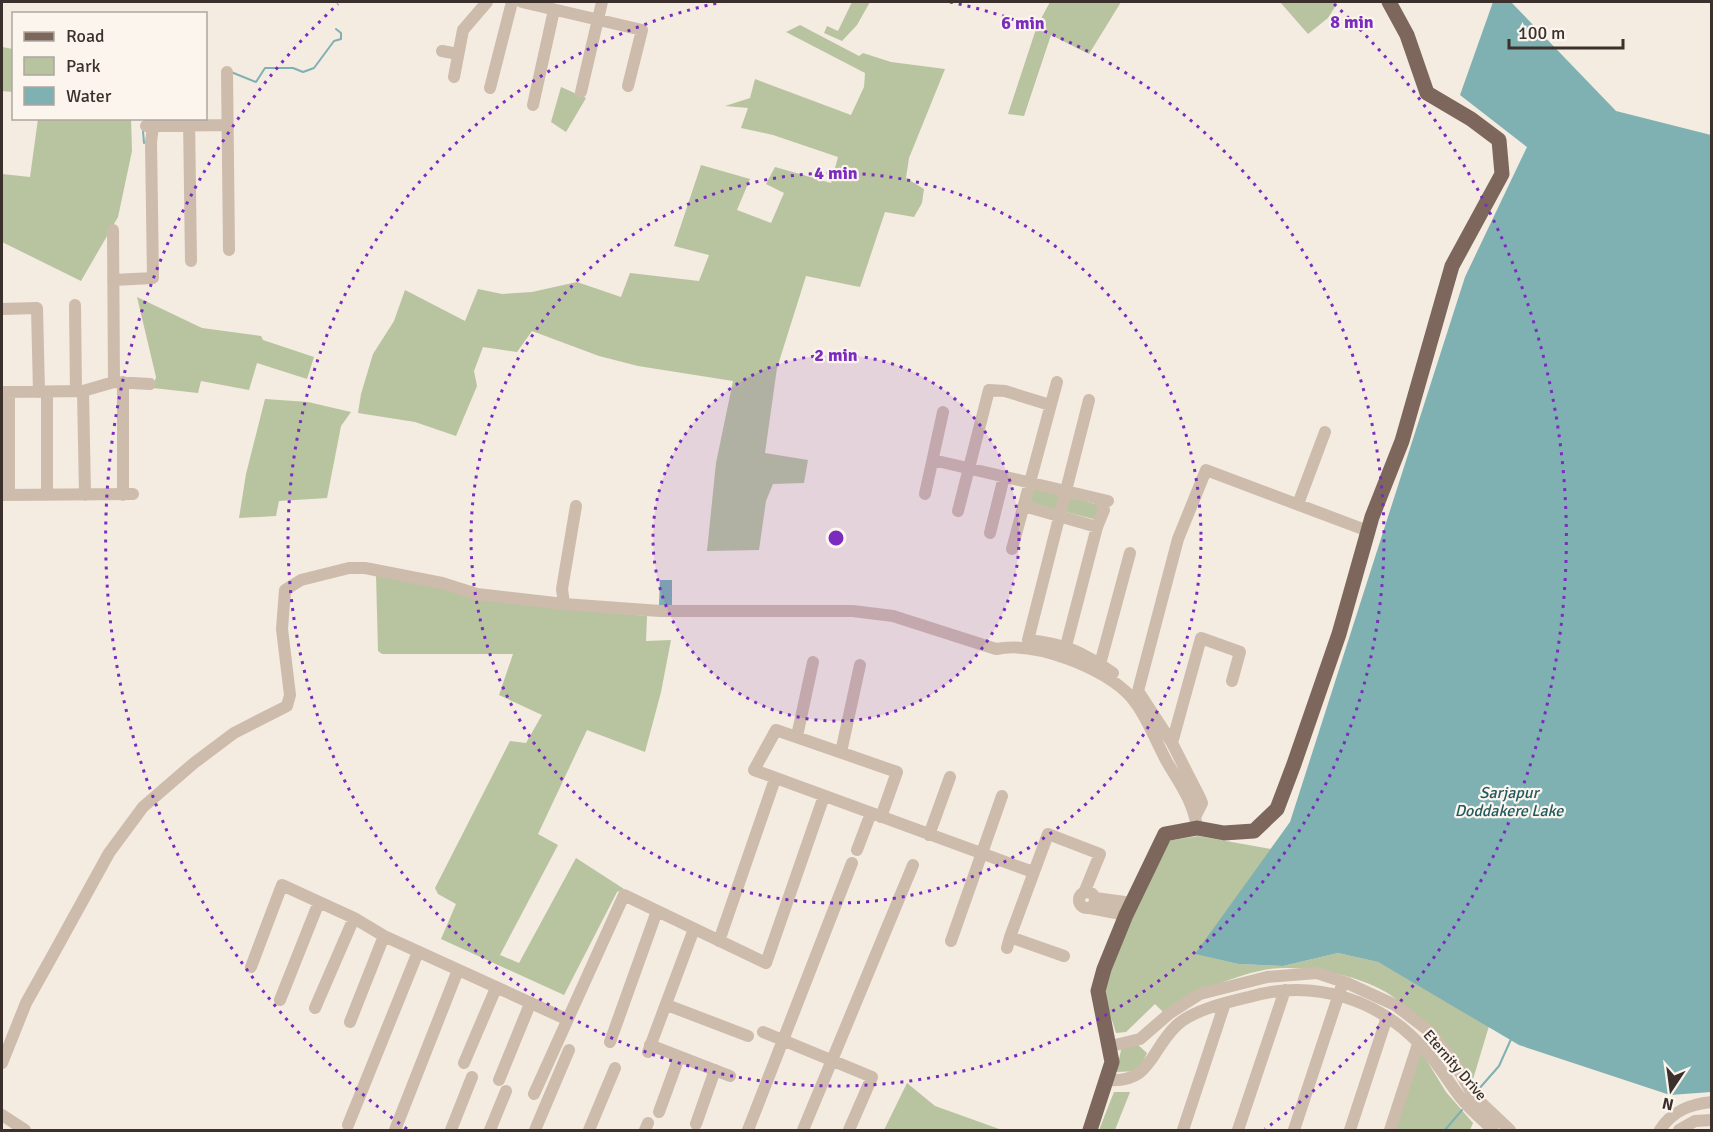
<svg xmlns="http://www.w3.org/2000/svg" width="1713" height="1132" font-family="Signika,sans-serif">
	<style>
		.green { fill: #b8c4a0 }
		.water { fill: #7fb0b2 }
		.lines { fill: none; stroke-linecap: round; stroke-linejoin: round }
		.stream { stroke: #7fb0b2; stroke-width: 2 }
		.minor { stroke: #cdbbac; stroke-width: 12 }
		.major { stroke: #7d675c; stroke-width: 15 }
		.ring { fill: none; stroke: #7b2cbf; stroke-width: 3; stroke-dasharray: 3 6 }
		.labels { text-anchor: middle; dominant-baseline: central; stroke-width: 4.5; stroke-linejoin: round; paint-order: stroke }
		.street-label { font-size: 15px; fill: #3b302b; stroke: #fbf5ee }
		.water-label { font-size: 16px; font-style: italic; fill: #1f5a5e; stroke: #fbf5ee }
		.centre { fill: #7b2cbf; stroke: #fbf5ee; stroke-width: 3 }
		.ring-label { font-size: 18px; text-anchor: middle; font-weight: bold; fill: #7b2cbf; stroke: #fbf5ee; stroke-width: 4.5; stroke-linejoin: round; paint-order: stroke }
	</style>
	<rect width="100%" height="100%" fill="#f4ebe1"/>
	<!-- green -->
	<path class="green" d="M852 2H870L857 25 842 41 824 33 827 26 838 31Z
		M1050 2H1121L1089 54 1051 35 1024 116 1008 114 1037 26Z
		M1280 2H1338L1328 18 1308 34Z
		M800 25 859 56 863 53 891 62 945 69 909 158 906 178 924 189 922 203 914 217 885 212 860 287 806 276 777 368 765 453 808 460 804 483 773 484 766 501 759 550 707 551 716 463 733 381 638 366 599 356 532 331 517 352 483 347 474 371 477 386 456 436 415 422 358 413 361 394 373 354 394 321 405 290 465 321 478 289 502 294 532 292 577 282 621 297 630 273 699 281 709 255 674 246 701 165 750 179 737 210 771 223 784 193 766 184 775 167 831 183 838 157 773 135 741 128 748 108 725 106 750 98 755 79 851 115 864 87 865 73 786 32Z
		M2 47 13 49V92L2 91Z
		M561 87 586 98 566 132 551 122Z
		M38 119H131L132 151 118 217 81 281 2 242V174L30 177Z
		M137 297 202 328 261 336 263 340 314 357 307 379 257 363 249 390 201 381 198 393 153 388 156 377Z
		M265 399 308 402 351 412 341 426 327 498 279 501 276 516 239 518 246 474Z
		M1033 487 1062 495 1058 510 1029 502Z
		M1070 497 1105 507 1101 521 1066 512Z
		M376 574 570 609 647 616 646 641 671 640 661 692 645 752 587 730 538 834 558 845 500 955 519 963 576 858 624 889 617 892 564 995 441 939 456 904 438 894 435 888 510 741 526 743 542 715 499 695 513 654H382L378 651Z
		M1198 836 1271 849 1196 954 1238 964 1283 966 1338 953 1378 962 1489 1026 1471 1086C1449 1060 1420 1020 1396 999 1366 975 1301 963 1264 970 1228 977 1195 994 1163 1012L1155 1004 1126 1032 1116 1033 1105 998 1104 982 1167 841Z
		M1137 1044 1147 1053 1139 1071 1116 1072 1122 1046Z
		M1421 1051 1446 1092 1473 1123 1470 1130H1395Z
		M907 1083 935 1106 1002 1130H884Z
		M1114 1092H1130L1115 1130H1099Z"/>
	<!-- water -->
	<path class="water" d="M1493 2H1511L1616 111 1711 135V1092L1670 1095 1519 1045 1378 962 1338 953 1283 966 1238 964 1195 954 1290 822 1465 277 1527 147 1460 95Z
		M660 580H672V605H659Z"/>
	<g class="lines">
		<!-- stream -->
		<path class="stream" d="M231 72 256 82 265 68H293L303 72 314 68 334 41 341 39V33L336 29
			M143 131 144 143
			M1478 1090 1499 1066 1512 1037
			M1445 1130 1462 1110"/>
		<!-- minor -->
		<path class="minor" d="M522 2 642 30 628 86
			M442 51 458 54
			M227 72 229 250
			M454 77 463 30 487 2
			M490 88 512 2
			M581 92 602 2
			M533 105 554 10
			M189 118 191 261
			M146 126 228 125
			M113 230 114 382
			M113 280 153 278 151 142 153 126
			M75 305 76 391
			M2 309 37 308 39 392
			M123 382V495
			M83 391 85 495
			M2 392 83 391 114 382 150 384
			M9 392V495
			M47 392V495
			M1089 400 1028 640C1066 644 1082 652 1113 673
			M933 460 1108 501
			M925 494 943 412
			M2 495 133 494
			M1298 504 1325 432
			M1024 506 1097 527
			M958 511 989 390 1005 391 1050 405
			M990 533 1004 477
			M1012 549 1057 382
			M564 604 562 589 576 506
			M1066 646 1097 527 1104 510 1099 499
			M1100 664 1130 553
			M797 736 813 662
			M1172 743 1201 638 1240 652 1232 681
			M841 752 860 665
			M881 817 897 772 776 730 754 770 1033 872
			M1195 817 1202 803 1200 798 1172 743 1138 691 1178 539 1206 470 1368 531
			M929 835 950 777
			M857 850 871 813
			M1079 900a8 8 0 1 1 16 0a8 8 0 1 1-16 0Z
			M1095 898 1132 903
			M1090 908 1126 915
			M719 941 775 779
			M951 941 1002 796
			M1007 948 1010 937
			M1064 956 1010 937 1048 834 1100 854 1084 893
			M251 967 282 885 354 918 384 936 566 1019
			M280 1000 319 902
			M667 1005 748 1036
			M315 1008 354 918
			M350 1022 384 936
			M763 1032 872 1077 849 1130
			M610 1042 657 911
			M650 1045 730 1076
			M1111 1046 1140 1039 1170 1013 1200 994 1267 977 1317 973 1347 983 1395 1005 1429 1031 1455 1064 1473 1095 1510 1130
			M648 1052 694 929
			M2 1063 26 1003 55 951 109 853 143 807 194 763 234 733 287 706 290 695 282 629 285 590 301 580 349 568H365L442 583 477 594 564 604 660 611H853L893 616 996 649C1035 641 1104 667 1131 697 1147 716 1155 740 1167 762 1180 784 1194 803 1197 828
			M464 1063 496 988
			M499 1080 530 1004
			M1108 1080C1152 1083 1150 1050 1177 1025 1193 1010 1228 1002 1249 997 1314 978 1381 999 1426 1051 1439 1065 1449 1083 1461 1098 1470 1110 1483 1120 1493 1130
			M534 1094 624 895 766 963 824 796
			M659 1112 679 1057
			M2 1115 25 1130
			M696 1124 715 1070
			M348 1125 418 952
			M395 1130 458 970
			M451 1130 472 1077
			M490 1130 506 1091
			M535 1130 569 1050
			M589 1130 615 1068
			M645 1130 648 1123
			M748 1130 852 863
			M803 1130 913 865
			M1183 1130 1225 1003
			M1238 1130 1285 990
			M1294 1130 1341 988
			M1350 1130 1387 1017
			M1390 1130 1418 1044
			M1660 1130C1672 1111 1690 1104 1712 1102
			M1679 1130 1695 1121 1712 1120"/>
		<!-- major -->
		<path class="major" d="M1090 1130 1112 1062 1098 991 1104 969 1126 915 1165 834 1197 828 1224 833 1254 831 1277 809 1294 764 1339 634 1372 517 1402 441 1452 266 1502 174 1499 140 1471 119 1427 93 1407 35 1389 2"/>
	</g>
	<!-- distance rings -->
	<circle cx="836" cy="538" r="183" fill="#7b2cbf" fill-opacity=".12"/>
	<g class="ring">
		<circle cx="836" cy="538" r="183"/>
		<circle cx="836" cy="538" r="365"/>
		<path d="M950 2A548 548 0 1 1 722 2"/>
		<path d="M407 1129A730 730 0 0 1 338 4M1334 4A730 730 0 0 1 1265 1129"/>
	</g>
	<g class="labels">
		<!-- street labels -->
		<g class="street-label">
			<text transform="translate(1455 1065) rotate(49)">Eternity Drive</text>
		</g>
		<!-- water labels -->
		<g class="water-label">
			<text x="1509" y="793">Sarjapur<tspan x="1509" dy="18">Doddakere Lake</tspan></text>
		</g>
	</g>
	<circle cx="836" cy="538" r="9" class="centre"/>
	<g class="ring-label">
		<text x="1352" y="28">8 min</text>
		<text x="1023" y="29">6 min</text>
		<text x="836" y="179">4 min</text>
		<text x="836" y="361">2 min</text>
	</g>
	<!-- border -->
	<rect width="1713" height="1132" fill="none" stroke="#3b302b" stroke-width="6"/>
	<!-- legend -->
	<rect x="12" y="12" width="195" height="108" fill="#fbf5ee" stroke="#aea6a0" stroke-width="1.5"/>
	<rect x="24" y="32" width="30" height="9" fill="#7d675c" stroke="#aea6a0" stroke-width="1.5"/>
	<text x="66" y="42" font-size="18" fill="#3b302b">Road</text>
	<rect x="24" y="57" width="30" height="18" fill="#b8c4a0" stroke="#aea6a0" stroke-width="1.5"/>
	<text x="66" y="72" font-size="18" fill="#3b302b">Park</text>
	<rect x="24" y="87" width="30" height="18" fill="#7fb0b2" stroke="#aea6a0" stroke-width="1.5"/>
	<text x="66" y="102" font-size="18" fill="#3b302b">Water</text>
	<!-- north arrow -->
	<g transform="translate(1671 1090) rotate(193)" stroke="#fbf5ee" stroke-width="4.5" paint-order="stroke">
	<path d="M0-4.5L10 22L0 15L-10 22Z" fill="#3b302b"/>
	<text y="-9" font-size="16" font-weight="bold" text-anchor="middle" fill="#3b302b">N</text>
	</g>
	<!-- scale -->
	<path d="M1509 39v9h114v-9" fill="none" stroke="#3b302b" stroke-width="3"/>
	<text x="1518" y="39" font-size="18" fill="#3b302b" stroke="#fbf5ee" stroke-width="4.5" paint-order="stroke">100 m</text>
</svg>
